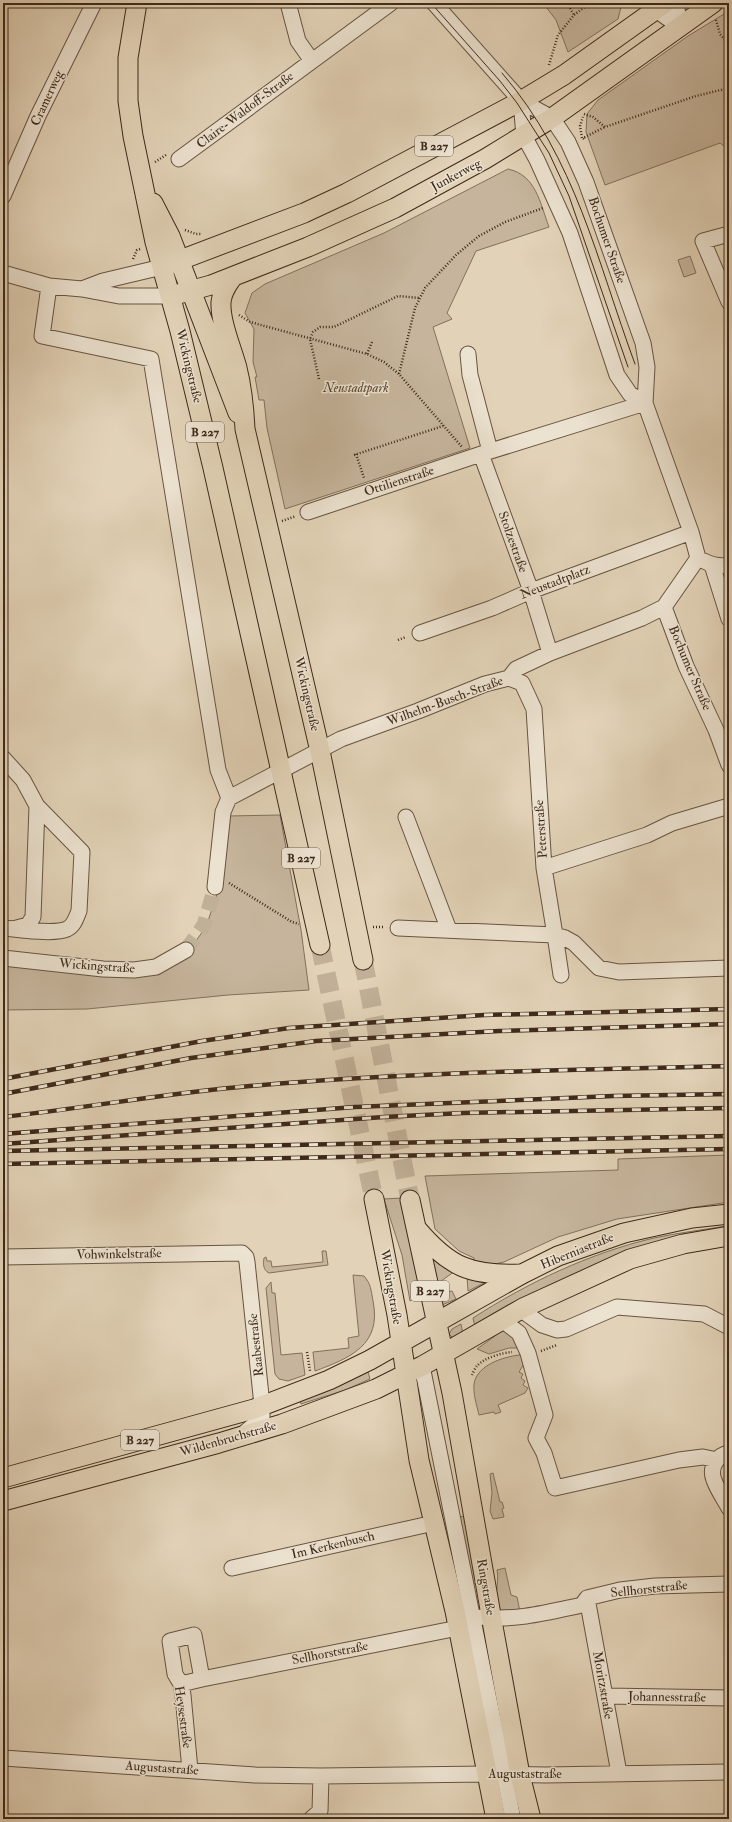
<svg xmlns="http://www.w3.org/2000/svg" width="732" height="1822" font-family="'IM FELL Double Pica',serif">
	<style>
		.green { fill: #c6b59c; stroke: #82705b }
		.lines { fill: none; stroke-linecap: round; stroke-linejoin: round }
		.minor-tunnel { stroke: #c1b098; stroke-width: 15; stroke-dasharray: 15 8; stroke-linecap: butt }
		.major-tunnel { stroke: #c1b098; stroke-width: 19; stroke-dasharray: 19 10; stroke-linecap: butt }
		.minor-casing { stroke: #675441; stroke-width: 17 }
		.major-casing { stroke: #3e2a1a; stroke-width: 21 }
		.path { stroke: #3e2a1a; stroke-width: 2.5; stroke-dasharray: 1 2; stroke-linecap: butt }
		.minor { stroke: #ece2d0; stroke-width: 15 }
		.major { stroke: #e2d2b7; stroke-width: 19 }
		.tram { stroke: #3e2a1a; stroke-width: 1 }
		.rail-casing { stroke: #3e2a1a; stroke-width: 4.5 }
		.rail { stroke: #ece2d0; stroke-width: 3; stroke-dasharray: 9; stroke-linecap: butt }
		.labels { text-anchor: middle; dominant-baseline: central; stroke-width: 3; stroke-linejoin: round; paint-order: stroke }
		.shield { fill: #ece2d0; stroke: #726151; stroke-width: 1 }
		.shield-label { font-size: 12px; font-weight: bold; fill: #3e2a1a }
		.street-label { font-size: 13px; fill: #3e2a1a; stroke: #ece2d0 }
		.park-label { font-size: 13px; font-style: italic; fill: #594634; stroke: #ece2d0 }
	</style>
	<rect width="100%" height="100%" fill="#e2d2b7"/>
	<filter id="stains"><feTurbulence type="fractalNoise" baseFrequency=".005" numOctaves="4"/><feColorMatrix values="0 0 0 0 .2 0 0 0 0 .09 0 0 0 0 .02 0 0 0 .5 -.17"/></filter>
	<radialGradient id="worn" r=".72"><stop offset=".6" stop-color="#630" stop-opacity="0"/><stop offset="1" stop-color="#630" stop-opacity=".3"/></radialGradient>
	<!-- green -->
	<path class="green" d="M543 3H622L618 19 568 52 556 20Z
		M729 11V150L720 143 605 185 586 132 587 114 598 100 688 36Z
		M508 169C536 175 540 203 549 227L476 251 447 313 452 319 433 327 470 448 285 509 267 428 264 400H259L255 377H257L253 362 254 329 245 313 252 293 265 284 384 233Z
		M690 256 696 273 684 277 678 260Z
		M280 815 301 930 309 990 228 995 87 1009 3 1010V961L103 972 187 953 206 927 218 891 228 816Z
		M729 1155V1202L617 1219 558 1237 504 1262 490 1265 474 1264V1258L459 1251 435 1229 425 1176 618 1170V1159Z
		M402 1198 421 1294 410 1301 402 1255 384 1199Z
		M726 1226 728 1229 475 1327 473 1318C527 1283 590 1253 654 1238 677 1233 702 1230 726 1226Z
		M322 1251H326L328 1265 269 1273C263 1270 263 1264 264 1258L266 1257 267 1261H271L272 1267 323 1262Z
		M431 1253 455 1271 437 1284Z
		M353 1275 364 1276C371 1284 371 1290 373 1301 382 1345 350 1358 315 1371L313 1352 349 1348 348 1338 359 1336Z
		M467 1276 486 1282 468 1291Z
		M271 1282 272 1293H275L281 1355 302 1353 305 1375 288 1381 279 1379 275 1374 266 1288Z
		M452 1291 456 1299 442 1305 439 1295 442 1293Z
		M461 1324 463 1335 454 1339 449 1334 452 1329Z
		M506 1328 523 1348H509L489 1354 477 1349Z
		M519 1355 526 1356 527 1359 519 1372 523 1374 521 1378 525 1381 523 1385 528 1388 525 1393 498 1405 501 1412 495 1414 494 1412 479 1415C477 1406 473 1394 474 1384 477 1365 503 1357 519 1355Z
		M368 1372 370 1379 345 1390 301 1404 300 1400 339 1386Z
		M493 1473 500 1502H502L504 1508 502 1509 504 1517 493 1519 490 1511 492 1493 490 1474Z
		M465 1516 477 1583 473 1584 459 1517Z
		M505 1568 511 1595 517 1597 520 1612 500 1611C492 1599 500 1583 497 1570Z"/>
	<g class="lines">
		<!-- minor-tunnel -->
		<path class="minor-tunnel" d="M186 950 204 925 215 887"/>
		<!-- major-tunnel -->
		<path class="major-tunnel" d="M320 945 374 1199
			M363 960 410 1200"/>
		<!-- minor casing -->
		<g class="minor-casing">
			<path id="minor" d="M288 3 298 41 312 61
				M434 3 521 101 552 118 568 142 586 182 643 343 647 367 645 403 691 532 698 558
				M651 3 656 10 680 27
				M676 3 680 27
				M521 101 524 136 537 160 570 233 617 375 630 394 645 403
				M179 159 391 3
				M3 196 38 116 94 3
				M729 234 703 241 729 302
				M3 273 49 286 82 289 119 296H171
				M49 286 42 336 151 359 218 770 229 798
				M82 289 103 281 162 267
				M468 354 470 375 490 451
				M481 454 531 591 550 653
				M308 512 481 454 645 403
				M704 561C712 565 720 567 729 565
				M712 565 729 619
				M664 607 686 666 716 730 729 765
				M420 633 492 608 531 591 691 532
				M509 678 522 683 534 709 544 868 647 835 672 823 729 806
				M3 758 23 780 37 806
				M406 817 449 930
				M544 868 555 935 565 938 574 943 599 968 619 972 729 968
				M215 887 223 812 229 798 341 739 418 711 485 684 509 678 516 669 550 653 642 618 664 607 698 558
				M3 928C18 929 54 935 67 929 74 926 76 918 79 911L82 852 37 806 33 917 28 925 13 929
				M398 928 555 935 561 975
				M3 958 103 969 134 970 156 967 186 950
				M3 1257 242 1253 246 1257 247 1262 262 1405V1418L242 1435
				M523 1308 527 1314 542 1325 557 1330 566 1329 617 1307 704 1314 729 1327
				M502 1320 519 1333 528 1353 545 1415 536 1438 544 1453 555 1488 679 1460 703 1457 717 1460
				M422 1366 513 1819
				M729 1453C717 1455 709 1468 714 1480 717 1489 724 1499 729 1508
				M232 1568 434 1523
				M587 1598 619 1773
				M481 1617C516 1621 549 1612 582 1605L587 1598 620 1590 655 1586 729 1584
				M202 1679 458 1628
				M181 1684 202 1679 194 1635 170 1641 175 1674 181 1684 183 1695 190 1770
				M606 1696 729 1698
				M3 1758 255 1775 321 1776 487 1774 545 1775 729 1772
				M311 1819 320 1811 321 1776"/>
		</g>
		<!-- major casing -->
		<g class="major-casing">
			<path id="major" d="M137 3 128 58V101L133 136 155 242 180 331 213 468 320 945
				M153 203 170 236 238 413
				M162 267 304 213 347 193 521 101 564 75 665 3
				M232 278C227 285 222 292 221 302 220 322 232 349 237 368 242 388 244 408 245 429L320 751 363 960
				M171 296 211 285 308 247 395 208 485 159 552 118 713 3
				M374 1199 397 1315 419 1460 455 1611 496 1819
				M410 1200 452 1393 494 1632 520 1775 531 1819
				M417 1229C449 1267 471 1276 520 1274
				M3 1478 254 1409 329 1380 370 1360 522 1274 558 1256 624 1233 692 1218 729 1214
				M3 1501 219 1443 282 1424 376 1389 422 1366 523 1308 630 1259 683 1244 729 1236"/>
		</g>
		<!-- path -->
		<path class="path" d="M567 3 574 15
			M716 20 720 34 729 45
			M549 65 558 35 574 15 590 3
			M584 114 593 117 605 127 696 96 729 88
			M582 138 580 126 583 117
			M584 139 583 138 605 127
			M155 162 166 155
			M185 230 196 234H201
			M133 259 137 250 140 249
			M239 315 250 322 367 354 384 362 399 374 462 447
			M367 354 372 342
			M399 374 415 308 425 288 456 255 479 236 505 222 543 208
			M319 379 310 339 313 332 320 327H334L398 296 419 298
			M356 454 364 478
			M354 455 443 426
			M282 521 296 516
			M398 640 406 637
			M229 883 292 922 299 924
			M373 927H385
			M541 1351 557 1345
			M307 1352 310 1371
			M472 1375C473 1373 475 1368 477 1366 484 1358 501 1353 512 1352"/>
		<!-- minor -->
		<use href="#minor" class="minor"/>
		<!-- major -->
		<use href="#major" class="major"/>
		<!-- tram -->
		<path class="tram" d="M431 3 500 81 517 103 549 153 569 196 628 367
			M502 73C576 159 597 261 635 364"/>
		<!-- rail casing -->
		<g class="rail-casing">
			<path id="rail" d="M3 1079 202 1041 289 1028 484 1015 729 1009
				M3 1094 191 1058 316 1041 499 1031 729 1024
				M3 1117C86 1108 167 1093 250 1086 409 1072 569 1070 729 1066
				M3 1134 355 1107 613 1096 729 1094
				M3 1144 384 1117 463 1113 729 1108
				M3 1151 729 1136
				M3 1164 729 1149"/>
		</g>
		<!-- rail -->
		<use href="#rail" class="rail"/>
	</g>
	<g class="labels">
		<!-- shield labels -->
		<g class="shield">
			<rect x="415" y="136" width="38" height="20" rx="3"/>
			<rect x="186" y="422" width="38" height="20" rx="3"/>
			<rect x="282" y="848" width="38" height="20" rx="3"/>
			<rect x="411" y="1281" width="38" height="20" rx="3"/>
			<rect x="121" y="1430" width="38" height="20" rx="3"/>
		</g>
		<g class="shield-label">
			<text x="434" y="146">B 227</text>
			<text x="205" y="432">B 227</text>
			<text x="301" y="858">B 227</text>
			<text x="430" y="1291">B 227</text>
			<text x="140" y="1440">B 227</text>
		</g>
		<!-- street labels -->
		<g class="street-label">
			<text transform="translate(47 98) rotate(-65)">Cramerweg</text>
			<text transform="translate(245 110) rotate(-37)">Claire-Waldoff-Straße</text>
			<text transform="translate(456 175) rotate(-28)">Junkerweg</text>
			<text transform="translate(607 240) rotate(71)">Bochumer Straße</text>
			<text transform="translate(189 366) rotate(76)">Wickingstraße</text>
			<text transform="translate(399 481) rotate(-18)">Ottilienstraße</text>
			<text transform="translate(513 542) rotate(70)">Stolzestraße</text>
			<text transform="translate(555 582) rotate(-21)">Neustadtplatz</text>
			<text transform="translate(690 668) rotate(67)">Bochumer Straße</text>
			<text transform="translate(307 694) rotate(77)">Wickingstraße</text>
			<text transform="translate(445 701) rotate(-20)">Wilhelm-Busch-Straße</text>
			<text transform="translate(541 829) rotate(-94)">Peterstraße</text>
			<text transform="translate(97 966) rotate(4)">Wickingstraße</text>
			<text transform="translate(577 1251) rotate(-22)">Hiberniastraße</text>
			<text transform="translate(119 1254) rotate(-1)">Vohwinkelstraße</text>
			<text transform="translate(391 1287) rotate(80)">Wickingstraße</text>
			<text transform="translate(256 1345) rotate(-96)">Raabestraße</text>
			<text transform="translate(228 1439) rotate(-16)">Wildenbruchstraße</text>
			<text transform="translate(333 1545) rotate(-13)">Im Kerkenbusch</text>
			<text transform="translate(486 1587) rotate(80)">Ringstraße</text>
			<text transform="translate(649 1589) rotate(-6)">Sellhorststraße</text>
			<text transform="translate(330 1653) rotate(-11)">Sellhorststraße</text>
			<text transform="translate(603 1685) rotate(80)">Moritzstraße</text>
			<text transform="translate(667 1697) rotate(1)">Johannesstraße</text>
			<text transform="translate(183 1717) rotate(82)">Heysestraße</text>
			<text transform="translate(162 1768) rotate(4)">Augustastraße</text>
			<text x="525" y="1774">Augustastraße</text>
		</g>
		<!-- park labels -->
		<g class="park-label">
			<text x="356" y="388">Neustadtpark</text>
		</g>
	</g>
	<!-- margin -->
	<rect width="732" height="1822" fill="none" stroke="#e2d2b7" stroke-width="16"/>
	<rect x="4" y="4" width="724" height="1814" fill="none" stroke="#3e2a1a" stroke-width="2"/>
	<rect x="8" y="8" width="716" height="1806" fill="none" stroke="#3e2a1a"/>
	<rect width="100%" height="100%" filter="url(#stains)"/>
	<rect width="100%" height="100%" fill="url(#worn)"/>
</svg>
